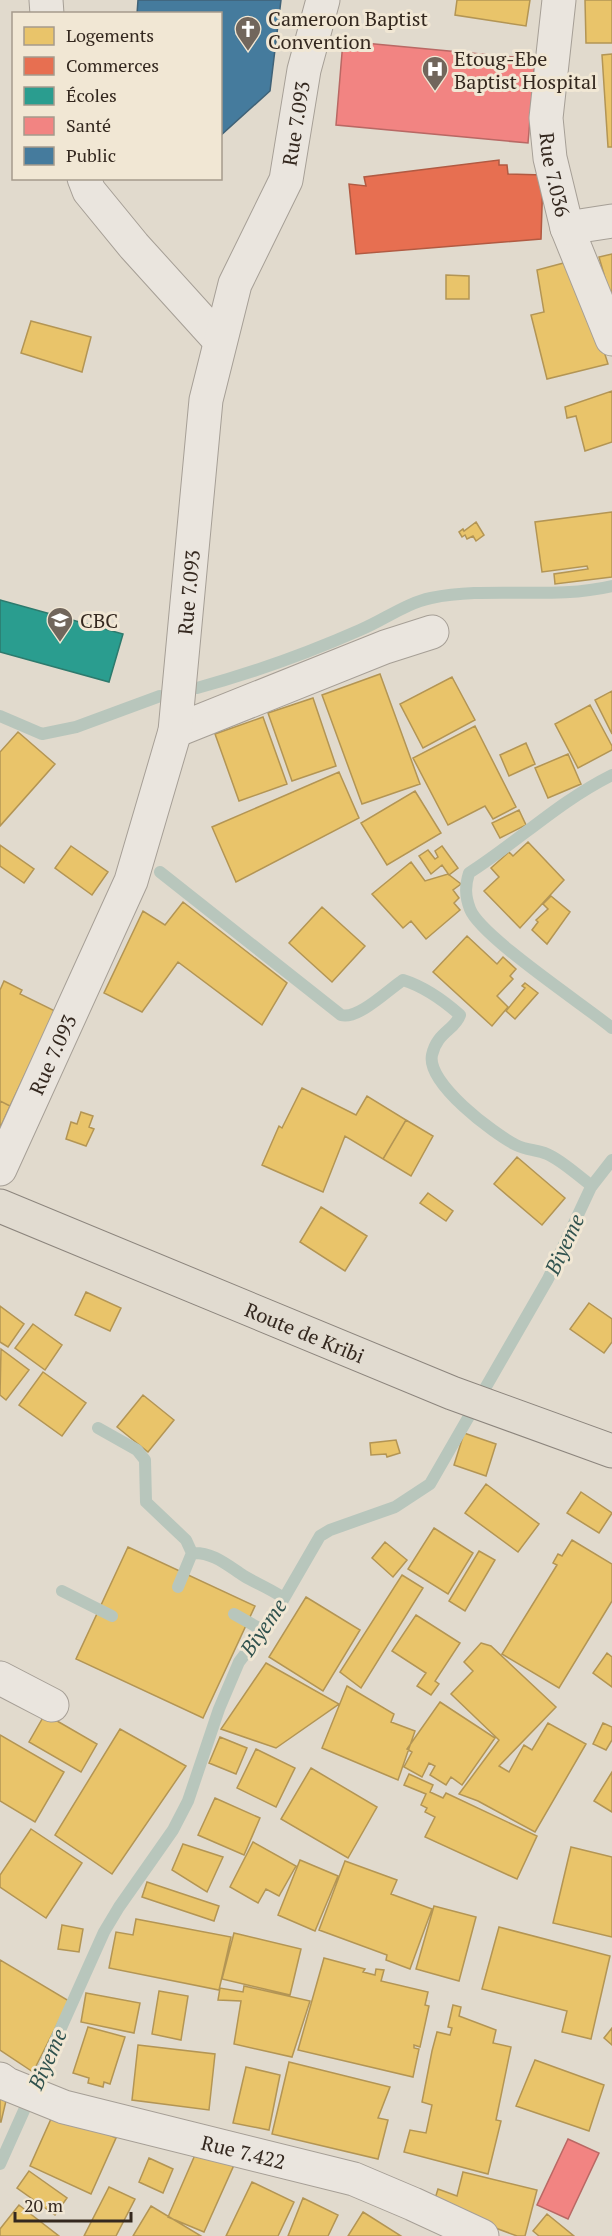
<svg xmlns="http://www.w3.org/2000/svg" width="612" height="2236" font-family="'PT Serif',serif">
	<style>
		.homes { fill: #e9c46a; stroke: #b39554; stroke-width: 1.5 }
		.shops { fill: #e76f51; stroke: #b15a42; stroke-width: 1.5 }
		.schools { fill: #2a9d8f; stroke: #2d7a6d; stroke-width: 1.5 }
		.health { fill: #f28482; stroke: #b96864; stroke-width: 1.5 }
		.public { fill: #457b9d; stroke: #406277; stroke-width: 1.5 }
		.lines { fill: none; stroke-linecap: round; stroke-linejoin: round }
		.stream { stroke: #b8c6bc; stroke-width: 12 }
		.minor-casing { stroke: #a69f96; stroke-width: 35 }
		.major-casing { stroke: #8c857d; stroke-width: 35 }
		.minor { stroke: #eae5de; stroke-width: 33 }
		.major { stroke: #e1dbd0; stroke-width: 33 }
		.labels { text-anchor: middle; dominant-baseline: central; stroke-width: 6; stroke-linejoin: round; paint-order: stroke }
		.poi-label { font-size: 20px; fill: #34281f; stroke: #f1e7d4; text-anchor: start }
		.street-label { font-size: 20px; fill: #34281f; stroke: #f1e7d4 }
		.water-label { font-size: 21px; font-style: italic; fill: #30524e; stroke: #f1e7d4 }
	</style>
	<rect width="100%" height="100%" fill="#e1dacd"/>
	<!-- homes -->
	<path class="homes" d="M457 0H530L526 26 455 15Z
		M585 0H612V43H586Z
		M612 54V147H608L602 55Z
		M612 254V291L609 292 599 257Z
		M575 260 608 364 547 379 531 315 544 312 537 270Z
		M446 275 469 276V299H446Z
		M31 321 91 337 82 372 21 353Z
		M612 391V442L585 451 576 416 567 418 565 407Z
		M612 512V577L555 584 554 574 588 569 587 566 542 572 535 522Z
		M476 522 484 535 476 541 473 536 467 539 465 535 462 537 459 532 463 529 464 531Z
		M380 674 420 784 362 804 322 695Z
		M452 677 475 720 423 748 400 704Z
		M612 691V734L595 700Z
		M313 698 336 766 292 781 268 713Z
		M590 705 612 746V750L578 768 555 724Z
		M263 717 287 784 239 801 215 734Z
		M475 726 516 807 493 819 485 806 448 825 413 758Z
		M18 732 55 764 0 826V752Z
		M526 743 535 764 509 776 500 755Z
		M568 754 581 784 548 798 535 768Z
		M339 772 359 818 236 882 212 827Z
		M415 791 441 833 387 865 361 823Z
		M519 810 526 825 500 838 492 823Z
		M528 842 564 880 520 928 484 891 499 877 491 868 509 852 513 856Z
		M0 845 34 869 24 883 0 866Z
		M71 846 108 872 92 895 55 868Z
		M442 846 458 868 449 875 442 865 431 874 419 856 428 850 435 859 438 857 435 851Z
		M411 862 425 881 448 874 461 884 453 890 459 898 454 903 460 910 426 939 411 921 403 928 372 894Z
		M551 896 570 912 547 944 532 930 538 922 536 920 548 909 543 904Z
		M183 902 287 983 262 1025 178 962 142 1012 104 993 143 911 165 925Z
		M322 907 365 946 332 982 289 943Z
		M467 936 497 964 503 957 516 969 510 976 513 979 497 996 508 1007 492 1026 433 972Z
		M4 981 22 990 20 994 55 1011 10 1106 0 1101V990Z
		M525 983 538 993 515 1019 506 1011 525 988 522 986Z
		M302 1088 356 1115 367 1096 406 1120 383 1159 345 1136 323 1192 262 1165 279 1126 282 1128Z
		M0 1101 10 1106 0 1128Z
		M81 1112 93 1116 89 1127 94 1129 86 1146 66 1139 71 1122 77 1124Z
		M406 1120 433 1136 411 1176 383 1159Z
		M517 1157 565 1198 542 1225 494 1184Z
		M428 1193 453 1211 446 1221 420 1203Z
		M321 1207 367 1236 345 1271 300 1242Z
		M86 1292 121 1308 110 1331 75 1315Z
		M589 1303 612 1319V1342L604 1353 570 1329Z
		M0 1306 24 1324 8 1347 0 1342Z
		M33 1324 62 1345 45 1370 15 1348Z
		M1 1349 29 1370 6 1400 0 1395Z
		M43 1372 86 1403 62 1436 19 1405Z
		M143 1395 174 1420 148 1452 117 1427Z
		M464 1433 496 1444 486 1476 454 1465Z
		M396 1440 400 1453 387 1457 386 1454 371 1455 370 1443Z
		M486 1484 539 1524 518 1552 465 1513Z
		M581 1492 612 1513 599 1533 567 1513Z
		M434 1528 473 1553 448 1594 408 1569Z
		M572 1540 612 1564V1601L559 1688 502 1654 557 1565 553 1563 558 1554 562 1556Z
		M385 1542 407 1560 393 1577 372 1558Z
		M128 1547 255 1606 203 1718 76 1659Z
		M479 1551 495 1560 465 1611 449 1601Z
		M402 1575 423 1588 361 1688 340 1672Z
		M306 1597 360 1630 323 1691 269 1657Z
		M416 1615 460 1643 435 1681 439 1684 431 1695 417 1686 426 1673 392 1651Z
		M481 1643 491 1646 556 1707 499 1766 509 1772 524 1745 532 1750 548 1723 586 1744 535 1832 478 1801 459 1794 499 1740 451 1694 473 1671 464 1662Z
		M607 1653 612 1657V1687L593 1673Z
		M266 1663 339 1704 276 1748 221 1729Z
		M347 1686 394 1714 391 1722 415 1731 398 1780 322 1748Z
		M440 1702 495 1738 462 1785 451 1777 446 1785 430 1775 435 1766 429 1763 422 1777 404 1767 412 1752 407 1749Z
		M45 1714 97 1744 81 1772 29 1742Z
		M603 1723 612 1727V1740L606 1750 593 1744Z
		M120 1729 186 1766 112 1874 55 1835Z
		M0 1735 64 1772 35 1822 0 1801Z
		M220 1737 247 1748 236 1774 209 1763Z
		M256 1749 295 1768 276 1807 237 1788Z
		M311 1768 377 1807 348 1858 281 1819Z
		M612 1772V1812L594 1801Z
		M409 1774 433 1785 430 1792 443 1798 446 1793 537 1836 517 1879 425 1837 435 1817 425 1812 427 1808 421 1805 426 1794 404 1785Z
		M215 1798 260 1818 244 1855 198 1835Z
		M31 1829 82 1863 46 1918 0 1887V1875Z
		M253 1842 296 1866 279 1896 266 1889 258 1903 230 1887Z
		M183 1844 223 1857 207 1892 172 1870Z
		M571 1847 612 1857V1937L553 1923Z
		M300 1860 338 1876 315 1931 278 1915Z
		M345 1861 397 1880 391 1894 432 1909 410 1969 386 1960 387 1955 319 1930Z
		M147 1882 219 1906 214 1921 142 1897Z
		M434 1906 476 1917 459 1981 416 1969Z
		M136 1919 231 1937 219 1990 109 1968 116 1932 133 1935Z
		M62 1925 83 1929 79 1952 58 1949Z
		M499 1927 610 1956 591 2039 562 2032 567 2011 482 1989Z
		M234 1933 301 1949 290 1995 222 1979Z
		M324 1958 365 1969 363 1972 375 1975 376 1969 384 1970 381 1981 428 1992 425 2005 429 2006 420 2047 414 2045V2048L419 2049 413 2077 298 2050Z
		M0 1960 69 2001 33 2072 0 2050Z
		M244 1986 310 2001 292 2057 234 2044 241 2001 218 2000 220 1988 243 1992Z
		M159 1991 188 1996 181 2040 152 2034Z
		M86 1993 140 2003 134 2033 81 2022Z
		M453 2005 461 2007 459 2016 496 2030 493 2043 511 2047 496 2120 501 2121 488 2174 404 2152 410 2130 426 2133 432 2105 422 2102 432 2051 437 2032 450 2035 452 2028 448 2027Z
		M88 2027 125 2037 110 2084 104 2082 103 2087 88 2083 89 2078 73 2073Z
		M612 2028V2045L604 2038Z
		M138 2045 215 2054 209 2110 132 2100Z
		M535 2060 604 2085 589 2131 516 2106Z
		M289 2062 390 2087 378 2118 388 2120 378 2159 272 2134Z
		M246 2067 280 2075 269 2130 233 2123Z
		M0 2086 9 2088 1 2122H0Z
		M55 2110 116 2138 91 2194 30 2166Z
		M198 2148 234 2165 204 2232 168 2217Z
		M149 2158 173 2169 163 2193 139 2182Z
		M29 2171 67 2198 55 2215 17 2188Z
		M463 2172 537 2190 525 2236H517L433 2205 438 2189 457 2196Z
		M252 2182 294 2202 278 2236H226Z
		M109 2187 135 2199 116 2236H84Z
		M303 2198 338 2215 328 2236H288Z
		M19 2205 59 2236H0V2229Z
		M151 2206 201 2236H133Z
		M363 2212 401 2236H348Z
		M547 2214 574 2236H539L533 2231Z"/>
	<!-- shops -->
	<path class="shops" d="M499 160V165H507L508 174 543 175 541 239 356 254 349 184 366 186 364 177Z"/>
	<!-- schools -->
	<path class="schools" d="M0 600 123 634 109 682 0 652Z"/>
	<!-- health -->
	<path class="health" d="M343 41 535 59 528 143 336 125Z
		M568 2139 599 2153 568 2219 537 2205Z"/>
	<!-- public -->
	<path class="public" d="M138 0H281L270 91 220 136V14H137Z"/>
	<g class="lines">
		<!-- stream -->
		<path class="stream" d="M197 688C252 673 308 653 360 630 384 620 406 603 431 598 490 586 553 600 612 586
			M0 716 42 734 76 727 160 696
			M612 775C558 802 519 841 469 873 465 886 465 896 470 909 480 936 584 1005 612 1028
			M160 872 341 1015C358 1020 388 990 403 980 425 987 442 999 460 1015 455 1030 437 1032 432 1055 426 1083 494 1134 516 1145 526 1150 537 1150 547 1154 563 1161 578 1176 592 1186
			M98 1428 137 1450 145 1460 146 1502 186 1540 192 1553
			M192 1553C213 1552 227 1565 244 1576 256 1583 268 1588 279 1595
			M178 1587 192 1553
			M62 1591 112 1616
			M234 1614 257 1627
			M0 2164 104 1932 119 1907 173 1830 188 1801 219 1709 239 1662 272 1619 320 1536 330 1530 395 1507 430 1484 548 1279 591 1187 612 1160"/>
		<!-- minor casing -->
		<g class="minor-casing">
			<g id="minor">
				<path d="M46 0 47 14"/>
				<path id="s1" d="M559 0 546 118 550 158 567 228 612 339"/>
				<path d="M84 178 89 191 134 246 220 341"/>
				<path d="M567 228 612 221"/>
				<path d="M175 731 385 647 432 632"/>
				<path id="s2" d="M0 1169 131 881 175 731 206 400 235 284 286 180 304 70 323 0"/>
				<path d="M0 1678 52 1705"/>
				<path id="s3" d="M0 2079 7 2084 64 2107 354 2179 413 2204 482 2236"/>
			</g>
		</g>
		<!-- major casing -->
		<g class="major-casing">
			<g id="major">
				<path id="s4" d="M0 1206 452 1393 612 1451"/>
			</g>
		</g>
		<!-- minor -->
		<use href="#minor" class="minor"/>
		<!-- major -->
		<use href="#major" class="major"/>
	</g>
	<!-- icons -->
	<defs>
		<g id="church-pin" transform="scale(1.35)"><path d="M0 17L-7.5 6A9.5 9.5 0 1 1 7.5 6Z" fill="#71665c" stroke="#f1e7d4"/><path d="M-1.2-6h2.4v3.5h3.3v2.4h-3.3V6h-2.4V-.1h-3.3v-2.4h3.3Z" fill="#fff"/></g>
		<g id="hospital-pin" transform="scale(1.35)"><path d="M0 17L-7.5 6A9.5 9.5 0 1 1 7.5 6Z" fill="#71665c" stroke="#f1e7d4"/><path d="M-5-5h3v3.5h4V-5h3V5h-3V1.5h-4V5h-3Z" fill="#fff"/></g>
		<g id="school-pin" transform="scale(1.35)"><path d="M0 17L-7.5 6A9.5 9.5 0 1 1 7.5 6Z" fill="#71665c" stroke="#f1e7d4"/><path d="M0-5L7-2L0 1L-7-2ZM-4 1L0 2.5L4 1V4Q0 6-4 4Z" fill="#fff"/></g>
	</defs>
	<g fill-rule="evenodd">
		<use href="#church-pin" x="248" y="29"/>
		<use href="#hospital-pin" x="435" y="69"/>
		<use href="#school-pin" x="60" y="620"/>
	</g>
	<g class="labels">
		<!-- poi labels -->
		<g class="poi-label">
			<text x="268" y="18">Cameroon Baptist<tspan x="268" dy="23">Convention</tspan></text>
			<text x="454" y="58">Etoug-Ebe<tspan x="454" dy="23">Baptist Hospital</tspan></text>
			<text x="80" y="620">CBC</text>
		</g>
		<!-- street labels -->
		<g class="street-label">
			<text stroke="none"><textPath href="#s2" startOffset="1098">Rue 7.093</textPath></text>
			<text stroke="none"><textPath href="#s1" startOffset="176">Rue 7.036</textPath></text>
			<text stroke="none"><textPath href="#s2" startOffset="612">Rue 7.093</textPath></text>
			<text stroke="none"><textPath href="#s2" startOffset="126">Rue 7.093</textPath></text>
			<text stroke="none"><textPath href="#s4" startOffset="330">Route de Kribi</textPath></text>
			<text stroke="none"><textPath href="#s3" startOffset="255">Rue 7.422</textPath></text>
		</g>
		<!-- water labels -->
		<g class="water-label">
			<text transform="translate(564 1244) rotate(-65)">Biyeme</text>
			<text transform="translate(263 1627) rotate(-55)">Biyeme</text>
			<text transform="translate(47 2059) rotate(-66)">Biyeme</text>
		</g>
	</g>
	<!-- legend -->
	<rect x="12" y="12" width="210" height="168" fill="#f1e7d4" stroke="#a59b8c" stroke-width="1.5"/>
	<rect x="24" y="27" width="30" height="18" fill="#e9c46a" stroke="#a59b8c" stroke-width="1.5"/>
	<text x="66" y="42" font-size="18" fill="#34281f">Logements</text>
	<rect x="24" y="57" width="30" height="18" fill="#e76f51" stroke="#a59b8c" stroke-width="1.5"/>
	<text x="66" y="72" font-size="18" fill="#34281f">Commerces</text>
	<rect x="24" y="87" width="30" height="18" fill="#2a9d8f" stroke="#a59b8c" stroke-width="1.5"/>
	<text x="66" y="102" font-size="18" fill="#34281f">Écoles</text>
	<rect x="24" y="117" width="30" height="18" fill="#f28482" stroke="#a59b8c" stroke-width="1.5"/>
	<text x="66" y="132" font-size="18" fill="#34281f">Santé</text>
	<rect x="24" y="147" width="30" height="18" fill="#457b9d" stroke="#a59b8c" stroke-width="1.5"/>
	<text x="66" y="162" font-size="18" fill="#34281f">Public</text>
	<!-- scale -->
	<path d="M15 2212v9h116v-9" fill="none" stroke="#34281f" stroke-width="3"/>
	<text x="24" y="2212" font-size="18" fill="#34281f" stroke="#f1e7d4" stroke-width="4.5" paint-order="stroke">20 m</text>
</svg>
